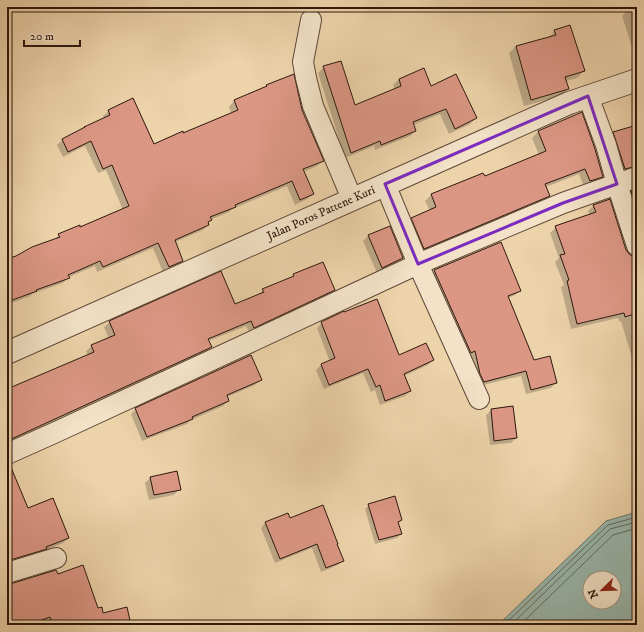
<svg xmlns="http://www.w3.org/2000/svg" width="644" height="632" font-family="'IM FELL DW Pica',serif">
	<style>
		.water { fill: #99b7ac; stroke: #6e776d; fill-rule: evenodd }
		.shadow { fill: #0003 }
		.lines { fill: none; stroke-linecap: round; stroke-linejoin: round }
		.shore { stroke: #63685e; stroke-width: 1 }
		.building { fill: #db9784; stroke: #2d180f }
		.minor-casing { stroke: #5d4736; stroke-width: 22 }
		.tertiary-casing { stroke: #5d4736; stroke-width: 24 }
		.minor { stroke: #f3e2c8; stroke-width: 20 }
		.tertiary { stroke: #f3e2c8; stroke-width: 22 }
		.marked { fill: none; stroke: #7b2cbf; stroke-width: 3; stroke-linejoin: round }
		.labels { text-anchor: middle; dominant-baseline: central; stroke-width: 3; stroke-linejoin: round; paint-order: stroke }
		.street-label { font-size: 12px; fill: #2d180f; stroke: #f3e2c8 }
	</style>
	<rect width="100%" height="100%" fill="#edd3aa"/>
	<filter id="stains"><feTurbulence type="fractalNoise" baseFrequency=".005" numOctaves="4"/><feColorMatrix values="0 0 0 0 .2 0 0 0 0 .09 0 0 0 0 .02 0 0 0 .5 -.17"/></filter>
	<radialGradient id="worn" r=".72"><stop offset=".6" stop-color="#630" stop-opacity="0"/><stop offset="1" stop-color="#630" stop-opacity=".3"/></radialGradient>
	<!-- water -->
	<path class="water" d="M637 512V625H498L606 521ZM590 578H614V602H590Z"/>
	<!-- shadow -->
	<path class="shadow" d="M637 8V46L632 47 622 16 627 11Z
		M555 31 584 71 577 78 566 81 568 89 561 96 524 106 509 53 516 46 548 38Z
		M324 67 354 106 395 89 393 85 399 79 424 69 431 87 476 118 470 124 449 134 440 114 413 125 415 131 410 136 375 150 374 146 345 158 318 73Z
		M267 85 301 111 322 161 317 166 303 172 313 194 307 199 295 205 287 186 232 209 229 212 210 220 208 223V225L203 230 175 242 182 261 177 266 163 272 153 248 97 272 95 266 69 277 63 283 32 294 30 296 9 304 10 306 7 309V260L54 240 59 235 80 228 123 210 106 170 98 173 85 146 63 157 57 145 62 140 104 119 103 116 109 111 153 145 183 134 231 113 229 107 234 101 263 89Z
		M581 113 602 176 596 183 584 187 579 174 546 187 549 196 543 202 418 254 406 225 412 218 430 211 425 201 431 195 484 178 539 155 532 138 538 132Z
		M637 126V173L619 174 608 138 614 133Z
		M637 190V231L626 198 632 192Z
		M594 205 628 255 635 258H637V374L621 321 620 322 618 318 571 329 561 287 564 285 555 262 559 258 550 233 556 227 590 215 588 211Z
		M368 236 402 258 397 263 377 273 363 241Z
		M435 271 520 290 515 295 508 298 534 362 556 383 551 388 526 394 521 376 479 386 430 276Z
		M294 275 333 290 328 295 249 332 246 326 208 341 211 347 206 352 7 443V390L88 356 86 351 92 346 109 339 104 327 110 322 235 305 258 295 263 290 291 278Z
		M322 323 398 356 433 360 428 365 404 376 410 391 405 396 380 405 375 390 371 392 363 373 324 389 316 370 321 365 330 362 317 328Z
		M260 380 255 385 227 397 228 401 223 406 191 420 187 424 142 441 131 414 136 409Z
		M491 410 516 438 511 443 490 445 486 415Z
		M7 478 27 509 68 538 63 543 44 551 41 554 7 564Z
		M150 478 179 489 174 495 149 500 145 483Z
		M369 505 401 520 398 524 401 534 397 538 375 544 365 509Z
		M290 519 342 561 338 565 321 572 312 548 275 563 261 528 265 523Z
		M57 575 102 614 130 625H46L45 621 36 625H7V585Z"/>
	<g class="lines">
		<!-- shore -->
		<path class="shore" d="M504 625 608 525 637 517
			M511 625 610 529 637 522
			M520 625 613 535 637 528"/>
	</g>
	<!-- building -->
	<path class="building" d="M570 25 585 71 565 77 569 89 531 100 516 46 556 35 554 30Z
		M341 61 355 105 401 86 399 79 424 68 431 86 456 74 477 118 455 129 446 109 413 122 416 131 381 145 380 141 351 153 323 66Z
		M294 74 302 110 324 161 303 169 314 194 300 200 292 181 235 205 236 207 210 217 212 220 208 222 209 225 175 240 183 261 169 267 158 243 103 267 100 261 68 275 70 278 36 290 37 291 7 302V259L16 256 32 247 60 237 58 234 80 225V227L129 206 112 165 103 169 91 141 68 152 62 139 85 127H84L110 115 108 110 133 98 154 144 183 131V133L238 110 234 100 267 86 266 85Z
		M582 112 595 149 603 177 590 181 585 169 545 184 550 196 424 249 411 218 436 207 431 194 483 173 485 176 546 151 538 131Z
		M637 125V166L625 169 613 132Z
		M637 189V209L631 191Z
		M610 199 626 250 629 254 634 257 637 265V313L625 317 624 313 577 324 567 281 569 280 560 255 565 254 555 226 596 212 593 205Z
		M390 226 403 258 382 268 368 235Z
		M501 242 521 291 508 296 534 360 550 356 557 383 531 390 526 371 484 382 480 374 475 351 471 353 434 270Z
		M323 262 335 290 254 328 251 321 208 339 212 347 7 441V389L94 352 91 345 115 335 109 321 221 271 235 304 264 292 262 289 294 276 293 274Z
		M377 299 399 355 426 343 434 360 404 374 411 391 385 401 380 385 376 387 368 369 329 385 321 364 335 358 321 322 344 311V312Z
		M251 355 262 380 227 395 229 401 192 417 193 419 147 437 135 408Z
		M513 406 517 438 494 441 491 409Z
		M7 465H10L28 508 53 498 69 538 46 547 47 549 7 561Z
		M177 471 181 490 154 495 150 477Z
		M395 496 402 520 398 522 402 534 379 540 368 504Z
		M323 505 338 544H337L344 561 326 568 317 544 280 559 265 522 288 513 290 518Z
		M83 565 98 608 102 607 103 613 127 607 131 625H53L50 617 28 625H9L7 618V584H10L56 570 58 574Z"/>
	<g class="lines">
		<!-- minor casing -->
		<g class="minor-casing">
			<path id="minor" d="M311 20 303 62 306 78 313 106 352 199
				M588 96 606 145 617 184 637 246
				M385 184 418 264 479 399
				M7 454 54 433 240 347 418 264 563 203 637 177
				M7 573 56 558"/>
		</g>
		<!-- tertiary casing -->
		<g class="tertiary-casing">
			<path id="tertiary" d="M7 353 569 103 637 80"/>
		</g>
		<!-- minor -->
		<use href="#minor" class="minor"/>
		<!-- tertiary -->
		<use href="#tertiary" class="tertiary"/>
	</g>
	<!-- marked area -->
	<path class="marked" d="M588 96 617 184 563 203 418 264 385 184Z"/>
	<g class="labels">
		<!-- street labels -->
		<g class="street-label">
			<text transform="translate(321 213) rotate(-24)">Jalan Poros Pattene Kuri</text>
		</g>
	</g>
	<!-- margin -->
	<rect width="644" height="632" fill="none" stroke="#edd3aa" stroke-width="24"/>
	<rect x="8" y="8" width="628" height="616" fill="none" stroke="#2d180f" stroke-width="2"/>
	<rect x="12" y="12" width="620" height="608" fill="none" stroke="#2d180f"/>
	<!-- north arrow -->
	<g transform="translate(602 590) rotate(247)"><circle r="19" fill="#f3e2c8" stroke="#a4917e"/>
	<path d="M0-3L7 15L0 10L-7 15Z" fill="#8f2418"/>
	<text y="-6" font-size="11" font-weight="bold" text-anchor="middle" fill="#2d180f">N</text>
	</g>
	<!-- scale -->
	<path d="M24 40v6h56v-6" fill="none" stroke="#2d180f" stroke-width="2"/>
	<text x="30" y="40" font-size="12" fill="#2d180f" stroke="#f3e2c8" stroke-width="3" paint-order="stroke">20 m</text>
	<rect width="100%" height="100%" filter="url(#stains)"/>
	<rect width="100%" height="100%" fill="url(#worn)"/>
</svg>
